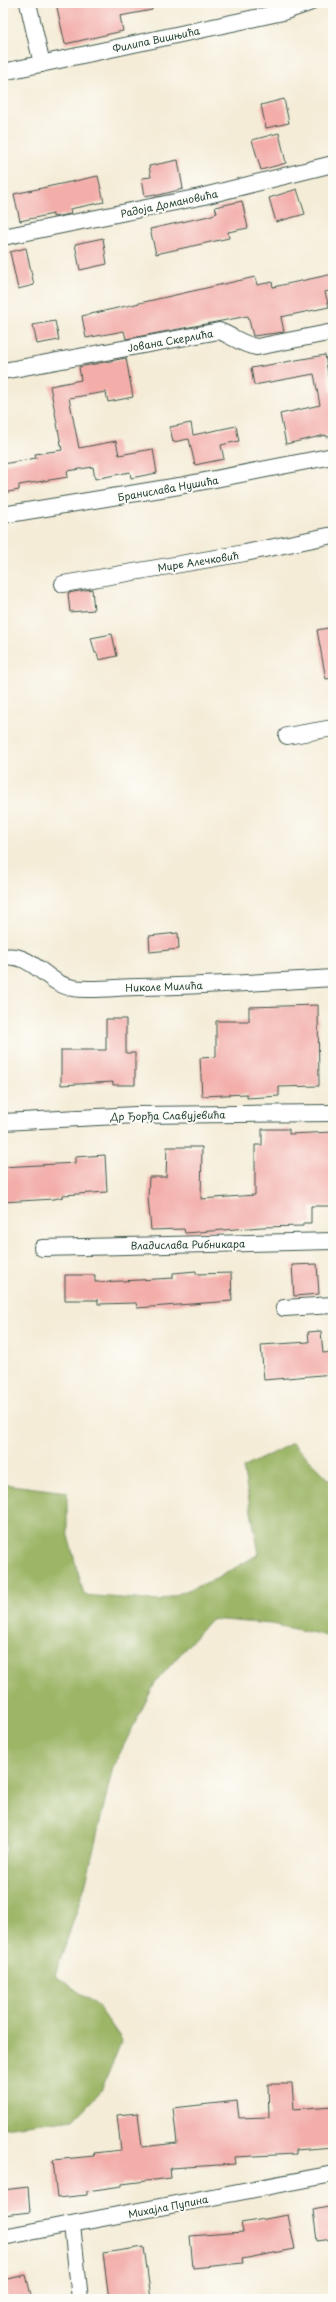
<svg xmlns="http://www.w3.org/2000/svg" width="336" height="2302" font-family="'Playpen Sans',sans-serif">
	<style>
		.forest { fill: #9cb566; stroke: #5e794d }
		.building { fill: #f3aeaa }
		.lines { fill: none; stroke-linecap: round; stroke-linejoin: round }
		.street-casing { stroke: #3f574c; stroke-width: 18 }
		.street { stroke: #fff; stroke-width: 16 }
		.labels { text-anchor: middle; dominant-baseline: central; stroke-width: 4; stroke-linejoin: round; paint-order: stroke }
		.street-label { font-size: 10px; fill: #1f3d34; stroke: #fdfcf7 }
	</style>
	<rect width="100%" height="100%" fill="#fdfcf7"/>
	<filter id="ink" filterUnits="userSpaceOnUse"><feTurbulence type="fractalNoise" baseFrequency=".025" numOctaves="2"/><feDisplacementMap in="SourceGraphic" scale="8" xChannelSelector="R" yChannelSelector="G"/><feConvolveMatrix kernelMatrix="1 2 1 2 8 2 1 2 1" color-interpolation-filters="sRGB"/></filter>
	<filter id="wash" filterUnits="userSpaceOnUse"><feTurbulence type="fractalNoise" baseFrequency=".012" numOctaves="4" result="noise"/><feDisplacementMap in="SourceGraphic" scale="16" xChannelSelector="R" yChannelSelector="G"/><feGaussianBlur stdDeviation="0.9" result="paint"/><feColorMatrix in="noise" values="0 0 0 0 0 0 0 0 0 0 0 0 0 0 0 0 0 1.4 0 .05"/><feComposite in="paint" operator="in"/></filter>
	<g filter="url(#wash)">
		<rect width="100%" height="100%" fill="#f4ecd7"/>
		<!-- forest -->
		<path class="forest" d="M292 1443 333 1483V1637L271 1624 211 1619 155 1683 113 1767 85 1886 55 1975 98 2006 122 2040 101 2091 74 2119 3 2128V1859L6 1850V1816L3 1815V1484L67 1492V1532L84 1595 160 1601 216 1579 259 1554 243 1468Z"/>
		<g id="blocks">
			<!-- building -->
			<path class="building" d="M56 3H151L152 10 120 16 123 31 65 44Z
				M284 99 289 123 266 128 261 105Z
				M279 133 286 163 261 170 252 140Z
				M178 160 183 189 155 196V194L145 196 142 178 151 177 149 166Z
				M98 176 104 202 70 209 71 214 53 217V214L20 221 14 194Z
				M297 189 305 214 276 222 269 198Z
				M242 201 248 228 228 232 229 238 156 254 150 229 209 216 217 213 215 207Z
				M103 238 107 264 80 270 75 244Z
				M26 248 34 285 18 289 10 252Z
				M333 274V290L325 292 329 307 281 317 284 332 253 336 248 316 126 339 124 331 86 338 82 316 255 277 257 285 272 282 273 287Z
				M55 321 59 340 37 344 33 325Z
				M325 355 331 392 333 391V436L326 437V435L286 444 280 414 320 405 314 374 254 385 251 368Z
				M126 358 133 397 108 402 106 392 69 398 79 448 116 441 119 455 153 449 157 473 131 478 130 472 95 479 93 467 67 471 68 477 19 485V490L3 493V464L36 458 35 454 62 450 50 386 81 380 79 367Z
				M191 423 193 435 236 426 239 441 221 445 224 459 195 465 189 439 173 442 170 427Z
				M92 589 94 610 70 612 68 593Z
				M333 627V678L326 679 317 630Z
				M112 634 117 656 99 660 97 653H95L91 638Z
				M178 933 179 949 150 952 149 936Z
				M318 1005 319 1086 279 1087V1096L247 1098V1094L202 1096 200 1058 216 1057V1021H249V1007Z
				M106 1019H126V1053H135V1085H113V1082L61 1085V1050H106Z
				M262 1129H289V1134L333 1132V1206H311V1223H303V1226L262 1227 185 1233 184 1229 151 1230 148 1198 149 1177H166L167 1147H202L201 1199 255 1195V1145H262Z
				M105 1155 107 1192 63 1195V1197L54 1199 3 1202V1167L75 1163V1157Z
				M317 1264 319 1294 294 1296 292 1265Z
				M196 1271V1274L231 1273 232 1301 137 1308 136 1303 98 1304V1300H65V1275H95V1282L122 1281 173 1278V1273Z
				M321 1331 323 1353 333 1352V1374L264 1380 261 1345 309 1342 308 1332Z
				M268 2084H292L294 2109 332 2106 333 2147 296 2150V2154L234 2157 235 2164 170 2168 171 2178 122 2184V2186L87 2191V2195L57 2198 53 2160 94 2156 93 2153 121 2150 117 2115 138 2113 142 2147 177 2143 173 2108 237 2101 239 2118 269 2117Z
				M28 2187 30 2212 3 2215V2190Z
				M333 2206V2239L317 2241 313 2210Z
				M288 2215 295 2249 242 2259 243 2263 193 2268 190 2236 243 2232 241 2223Z
				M144 2247 151 2299H109L103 2253Z
				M26 2275 32 2299H8L3 2280Z"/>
		</g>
	</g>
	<g filter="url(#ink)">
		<use href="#blocks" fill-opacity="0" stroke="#3f574c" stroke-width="1"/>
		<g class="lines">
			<!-- street casing -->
			<g class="street-casing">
				<path id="street" d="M28 3 42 64
					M3 72 283 12 309 3
					M3 237 200 197 333 164
					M3 371 219 331C233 336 242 345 257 347L333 332
					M3 515 179 486 333 456
					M63 584 245 553 333 535
					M287 736 333 728
					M3 957C33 952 46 984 73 988 92 991 119 987 139 987 204 986 268 982 333 978
					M3 1122 136 1115 333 1113
					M42 1248 333 1241
					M284 1308 333 1305
					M72 2225 80 2299
					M3 2237 333 2174"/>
			</g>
			<!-- street -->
			<use href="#street" class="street"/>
		</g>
	</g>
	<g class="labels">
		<!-- street labels -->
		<g class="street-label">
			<text transform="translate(156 39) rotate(-12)">Филипа Вишњића</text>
			<text transform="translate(169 203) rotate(-12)">Радоја Домановића</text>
			<text transform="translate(170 340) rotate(-10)">Јована Скерлића</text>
			<text transform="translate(168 488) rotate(-10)">Бранислава Нушића</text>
			<text transform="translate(198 561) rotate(-9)">Мире Алечковић</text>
			<text transform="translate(164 986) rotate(-2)">Николе Милића</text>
			<text transform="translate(168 1115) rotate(-1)">Др Ђорђа Славујевића</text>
			<text transform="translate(188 1244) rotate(-1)">Владислава Рибникара</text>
			<text transform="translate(168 2206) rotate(-11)">Михајла Пупина</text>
		</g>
	</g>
	<!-- margin -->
	<rect width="336" height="2302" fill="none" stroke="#fdfcf7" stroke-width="16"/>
</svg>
